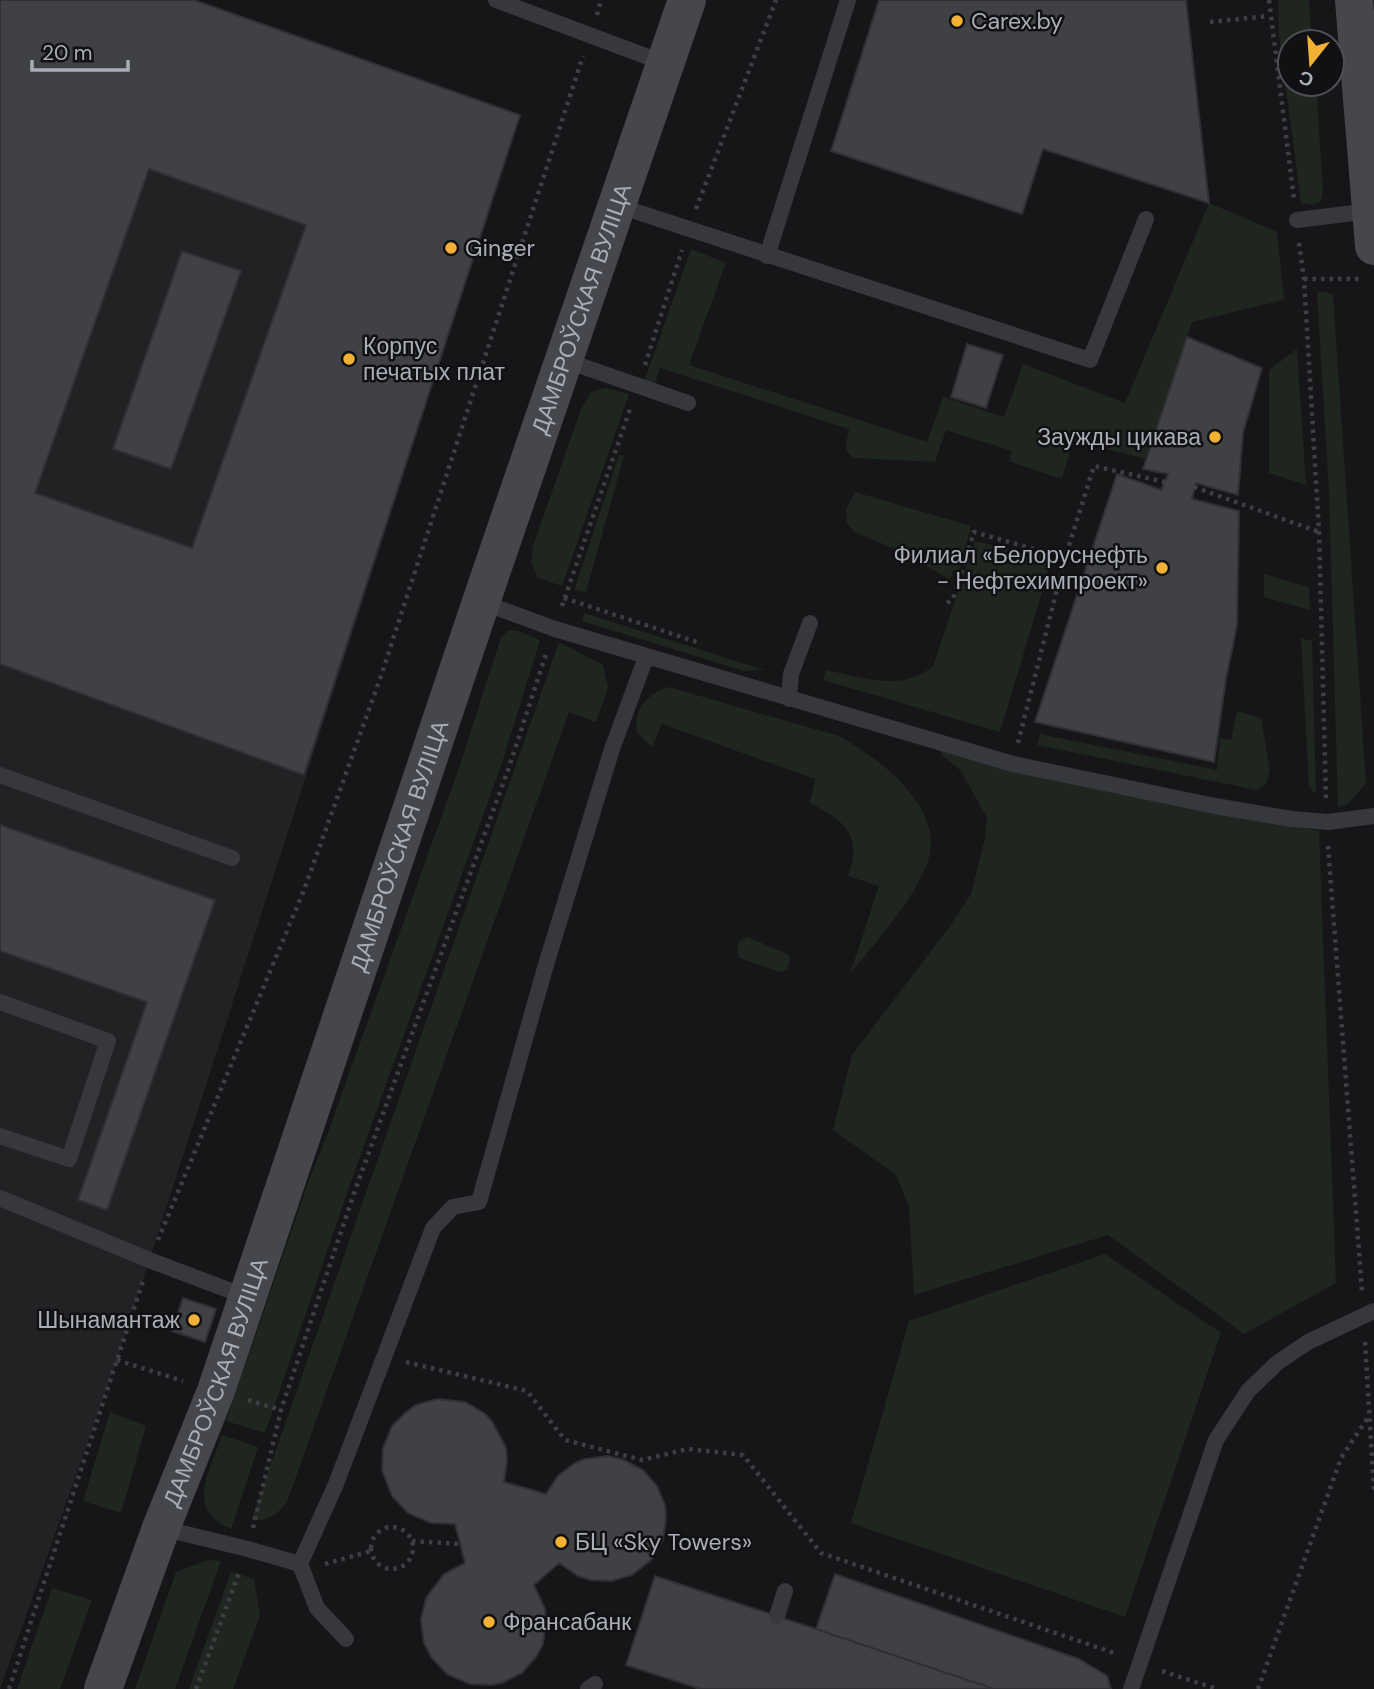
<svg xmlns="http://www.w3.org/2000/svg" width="1374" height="1689" font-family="'DM Sans',sans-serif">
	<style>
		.built { fill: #222225 }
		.green { fill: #1e261f }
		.building { fill: #404145; stroke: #303034; stroke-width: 2; fill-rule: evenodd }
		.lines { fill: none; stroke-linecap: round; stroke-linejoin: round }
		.path { stroke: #3d3f44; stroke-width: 4.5; stroke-dasharray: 3.5 5; stroke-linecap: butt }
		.lane { stroke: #37383d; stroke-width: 16 }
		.secondary { stroke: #45474d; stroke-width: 38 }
		.poi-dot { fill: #f2b134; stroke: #111113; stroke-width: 2.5 }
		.labels { text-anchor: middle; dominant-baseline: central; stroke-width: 5; stroke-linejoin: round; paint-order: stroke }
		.poi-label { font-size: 23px; fill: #a8adb8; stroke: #111113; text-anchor: start }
		.street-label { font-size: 23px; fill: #a8adb8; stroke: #111113 }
	</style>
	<rect width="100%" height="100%" fill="#161618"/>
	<!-- built -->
	<path class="built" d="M0 0H194L520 115 117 1360 0 1689Z"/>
	<!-- green -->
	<path class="green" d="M1278 0H1309L1312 42H1290V84H1316L1323 191 1321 201 1313 205 1301 203 1279 36Z
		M1209 203 1277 232 1284 300 1192 322 1145 459 1073 440 1062 479 1009 461 1012 451 946 430 935 462 855 458C841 450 847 442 849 429L660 368 654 387 644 382 691 249 726 263 689 365 927 442 943 397 1004 417 1023 364 1125 403Z
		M1325 291 1333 295 1366 783 1349 803 1338 807 1329 492 1317 293Z
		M1297 349 1306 485 1269 473V370Z
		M606 388 629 394 562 586 538 578 531 561 533 546 581 409 591 392Z
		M619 455 624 456 586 592 574 590Z
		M855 492 971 526 959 571 953 570 949 582 947 578 900 551 854 532 847 523 846 509Z
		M975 541 1052 559 1000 732 823 680 826 670C862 677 902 693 933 666Z
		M1264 574 1309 587 1310 610 1264 597Z
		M584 613 765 670 744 671 582 621Z
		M509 630 519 631 540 640 501 766 348 1190 265 1433 226 1421 310 1177 327 1135 459 768 501 637Z
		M1301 638 1312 641 1316 794 1309 787Z
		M559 642 603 665 608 688 596 722 569 712 287 1502C276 1516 269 1520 251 1521Z
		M669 687 839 736C880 759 948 809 927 864 913 901 875 943 850 974L879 886 848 876C863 835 845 821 810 803L815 779 662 724 652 747 637 733C633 710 648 692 669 687Z
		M1237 711 1261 718 1270 770 1266 784 1256 790 1037 745 1040 734 1217 770 1220 738 1231 740Z
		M936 745 1012 771 1319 831 1336 1283 1244 1334 1108 1235 914 1295 909 1207 896 1175 833 1130 852 1055 950 926 971 894 985 838 987 818 961 771 943 756Z
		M747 937 788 954 790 960 787 970 780 972 739 958 737 950 739 941Z
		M1105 1254 1221 1333 1125 1617 851 1523 909 1321Z
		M110 1412 146 1426 121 1513 83 1501Z
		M222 1435 258 1447 231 1529C184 1510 210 1471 222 1435Z
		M208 1560 221 1561 175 1689H135L176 1572Z
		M231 1572 254 1579 260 1616 233 1689H189Z
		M52 1588 92 1600 60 1689H17Z"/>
	<!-- building -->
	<path class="building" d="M0 0H194L520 115 304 775 0 664ZM149 169 306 225 192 548 35 493Z
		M879 0H1186L1209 203 1043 149 1022 214 831 151Z
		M182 251 241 271 171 469 113 449Z
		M1187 337 1262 368 1243 433 1238 495 1196 483 1192 499 1239 511 1237 625 1226 679 1214 762 1035 722 1117 474 1161 490 1168 474 1143 469Z
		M967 344 1003 355 986 408 951 397Z
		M0 825 215 900 107 1210 78 1200 147 1002 0 951Z
		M183 1298 216 1309 205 1342 172 1331Z
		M437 1399 465 1402 484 1413 492 1421 506 1448 507 1460 504 1482 546 1494 558 1476 575 1463 585 1459 608 1456 624 1460 643 1470 657 1486 665 1505 666 1518 663 1540 651 1560 632 1575 611 1581 590 1580 578 1576 559 1563 534 1585 545 1609 546 1622 543 1644 536 1657 522 1673 502 1683 491 1685 470 1684 447 1674 431 1657 424 1643 421 1620 426 1598 444 1574 465 1563 455 1524 431 1523 408 1513 392 1496 382 1470 383 1448 392 1426 405 1413 416 1405Z
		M835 1574 1079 1659 1107 1676 1111 1689H994L816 1629Z
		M655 1576 816 1629 994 1689H700L626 1665Z"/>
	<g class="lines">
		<!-- path -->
		<path class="path" d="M1269 0 1294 199
			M597 15 601 0
			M1210 22 1269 16
			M696 209 776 0
			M1299 243 1304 279 1319 532 1326 800
			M1304 279H1359
			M645 365 682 250
			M1194 487 1319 532
			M564 598 700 643
			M947 603 953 599 974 532 1065 558
			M562 606 631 406
			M1018 743 1065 558 1094 466 1165 482
			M1328 846 1362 1291
			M158 1240 304 890 381 676 583 56
			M1365 1342 1374 1491
			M117 1360 183 1381
			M406 1362 527 1391 565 1440 642 1460 688 1449 743 1455 821 1553 1117 1654
			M248 1400 281 1410
			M371 1548a21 21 0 1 1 42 0a21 21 0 1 1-42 0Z
			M253 1528 281 1410 353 1196 509 767 547 651
			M412 1541 460 1544
			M325 1564 371 1551
			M1162 1671 1217 1689
			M9 1689 143 1281
			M196 1689 240 1570
			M1258 1689 1341 1458 1369 1416"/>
		<!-- lane -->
		<path class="lane" d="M496 0 664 63
			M616 205 1090 360 1146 219
			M1297 220 1370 211
			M767 256 848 0
			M564 360 688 403
			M481 602 555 629 1013 764 1215 806 1292 819 1328 822 1374 816
			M789 699 791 674 810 623
			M0 775 232 858
			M0 1002 108 1041 69 1159 0 1136
			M0 1198 149 1260 247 1297
			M161 1528 248 1549 300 1564
			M777 1616 785 1591
			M346 1639 317 1608 300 1564 336 1484 433 1228 453 1207 479 1202 545 968 612 749 646 657
			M588 1689 595 1684
			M1131 1689 1216 1440 1248 1391 1277 1363 1308 1342 1374 1311"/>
		<!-- secondary -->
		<g class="secondary">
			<path d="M1354 0 1374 246"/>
			<path id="s1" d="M103 1689 161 1528 216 1391 481 602 687 0"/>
		</g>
	</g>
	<!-- markers -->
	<g class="poi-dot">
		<circle cx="957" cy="21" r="7"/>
		<circle cx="451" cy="248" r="7"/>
		<circle cx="349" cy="359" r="7"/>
		<circle cx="1215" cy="437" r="7"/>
		<circle cx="1162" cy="568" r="7"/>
		<circle cx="194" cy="1320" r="7"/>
		<circle cx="561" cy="1542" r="7"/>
		<circle cx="489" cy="1622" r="7"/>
	</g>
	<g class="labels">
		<!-- poi labels -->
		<g class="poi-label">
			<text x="971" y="21">Carex.by</text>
			<text x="465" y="248">Ginger</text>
			<text x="363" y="346">Корпус<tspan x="363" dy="26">печатых плат</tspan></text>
			<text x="1201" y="437" text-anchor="end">Заужды цикава</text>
			<text x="1148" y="555" text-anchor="end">Филиал «Белоруснефть<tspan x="1148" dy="26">- Нефтехимпроект»</tspan></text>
			<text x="180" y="1320" text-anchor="end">Шынамантаж</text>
			<text x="575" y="1542">БЦ «Sky Towers»</text>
			<text x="503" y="1622">Франсабанк</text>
		</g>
		<!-- street labels -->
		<g class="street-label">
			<text stroke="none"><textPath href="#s1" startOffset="1461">ДАМБРОЎСКАЯ ВУЛІЦА</textPath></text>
			<text stroke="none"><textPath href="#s1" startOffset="894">ДАМБРОЎСКАЯ ВУЛІЦА</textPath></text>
			<text stroke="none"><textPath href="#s1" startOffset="327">ДАМБРОЎСКАЯ ВУЛІЦА</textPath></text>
		</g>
	</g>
	<!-- north arrow -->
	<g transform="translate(1311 63) rotate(197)"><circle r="33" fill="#111113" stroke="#4d4f55" stroke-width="2"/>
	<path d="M0-5L12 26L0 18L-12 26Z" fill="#f2b134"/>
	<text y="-10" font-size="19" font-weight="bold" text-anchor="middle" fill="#a8adb8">С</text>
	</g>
	<!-- scale -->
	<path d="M32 60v10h96v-10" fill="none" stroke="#a8adb8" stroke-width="3.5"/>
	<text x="42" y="60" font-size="21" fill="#a8adb8" stroke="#111113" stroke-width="5" paint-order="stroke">20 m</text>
</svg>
